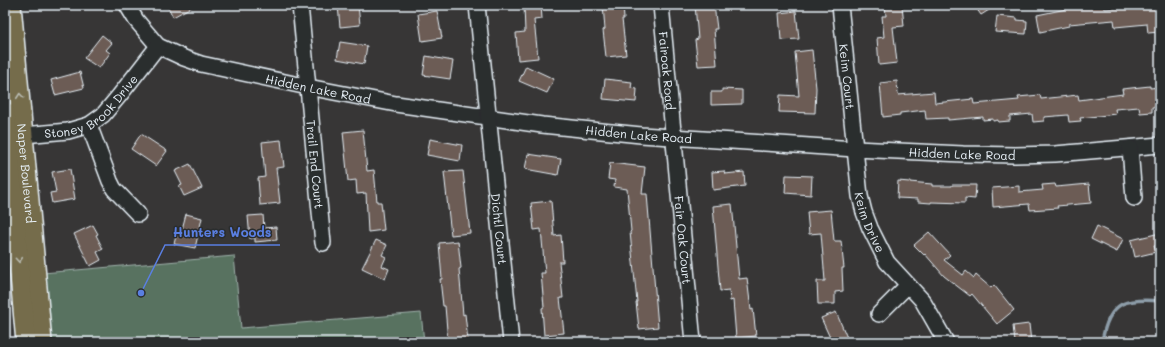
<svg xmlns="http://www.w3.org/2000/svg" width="1165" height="347" font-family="Mali,sans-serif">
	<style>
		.green { fill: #587260; stroke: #a0b2ac }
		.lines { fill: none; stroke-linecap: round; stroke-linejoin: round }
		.stream { stroke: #8d9da9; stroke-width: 3.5 }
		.building { fill: #6c5c54; stroke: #e8f1f8 }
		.minor-casing { stroke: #e8f1f8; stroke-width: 18 }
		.major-casing { stroke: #e8f1f8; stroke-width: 22 }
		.minor { stroke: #2a2d2e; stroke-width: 15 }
		.major { stroke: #746c4b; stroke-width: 19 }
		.oneway { stroke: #babcb3 }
		.labels { text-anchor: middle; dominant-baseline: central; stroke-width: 3; stroke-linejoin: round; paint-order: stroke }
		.street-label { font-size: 12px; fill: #e8f1f8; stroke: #2a2d2e }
		.leader { fill: none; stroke: #5a7fe2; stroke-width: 1.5 }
		.callout-dot { fill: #5a7fe2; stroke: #2a2d2e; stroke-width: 1.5 }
		.callout-label { font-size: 13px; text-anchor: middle; font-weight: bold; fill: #5a7fe2; stroke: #2a2d2e; stroke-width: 3; stroke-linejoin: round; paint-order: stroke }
	</style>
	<rect width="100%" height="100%" fill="#373636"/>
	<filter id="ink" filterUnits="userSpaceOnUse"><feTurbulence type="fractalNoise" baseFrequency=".025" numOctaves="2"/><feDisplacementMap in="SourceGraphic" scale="8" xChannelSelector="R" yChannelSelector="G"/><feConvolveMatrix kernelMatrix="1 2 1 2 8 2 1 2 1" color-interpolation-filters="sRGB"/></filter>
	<g filter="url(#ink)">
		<!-- green -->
		<path class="green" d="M234 256 241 328 421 313 424 342H49L43 273Z"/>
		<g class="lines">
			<!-- stream -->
			<path class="stream" d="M1102 342C1104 329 1109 311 1122 304 1133 299 1148 300 1160 301"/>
		</g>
		<!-- building -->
		<path class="building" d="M167 5H195L173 17Z
			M338 5H358L360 25 340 27Z
			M524 5H541L542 19 534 20 538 58 518 60 516 33 525 32Z
			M603 5H623L624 19H622L626 55 606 57 603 30 605 29Z
			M695 5H714L717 29H714L717 65 698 66 695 40 698 39Z
			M885 5H902L904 26 893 27 897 63 879 65 877 38 884 37 882 16H886Z
			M974 5H997L981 15Z
			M1076 5H1104V9L1160 5V32L1148 33 1147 24 1115 27 1114 20 1069 24V26L1040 32 1037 15 1076 7Z
			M437 11 442 38 422 41 418 14Z
			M796 11 799 39 781 40 779 13Z
			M997 16 1017 18V20L1027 21 1026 34 995 32Z
			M102 35 112 43 106 50 110 53 99 68 84 58Z
			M340 42 367 46 364 64 337 59Z
			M812 50 816 88 815 113 779 112 780 95 799 96 795 52Z
			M426 56 453 61 450 79 423 75Z
			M526 66 554 79 547 93 519 81Z
			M80 72 84 88 55 95 51 80Z
			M605 79 632 82 631 88 637 89 636 102 603 99Z
			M897 81 898 95 934 92 935 103 973 99 974 104 1019 100 1018 97 1040 95 1041 99 1078 95 1079 100 1123 94 1122 89 1150 86V88L1160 87V106L1152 107V112L1140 113 1139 107 1115 109 1116 114 1080 118 1081 121 1069 122 1068 115 1044 117V121L1033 122 1032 114 1010 116V121L998 122V120L993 121V119L983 120V117L948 120V118L926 119 925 110 900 113V115L883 117 880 83Z
			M722 89 742 90V104L711 105V92H722Z
			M363 130 367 171 374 170 377 202H381L384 230 368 232 366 193 357 194 356 180 348 181 343 132Z
			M141 134 167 151 156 166 131 149Z
			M430 139 462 145 460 161 427 155Z
			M281 140 284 167 276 168 280 203 260 205 258 178 265 177 262 142Z
			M528 154 561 159 558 175 525 169Z
			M610 163 645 167 642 194H647L658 327 639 329 636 302H637L630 232 631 231 627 189 614 187 615 180 608 179Z
			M190 164 202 188 184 196 179 186 182 185 175 171Z
			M70 169 75 199 52 203 50 193 56 192 52 172Z
			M463 171 470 233 451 235 444 172Z
			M724 171 725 174 744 172 745 186 713 190 712 172Z
			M786 175 812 176 811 195 785 193Z
			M898 181 932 184V186H952V185H976L975 199 965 198V203L931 202V203L918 202V199L897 198Z
			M1055 184 1056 187 1089 184 1091 203 1057 206 1058 208 1030 210 1029 204 993 207 992 188 1019 186V192L1043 190 1042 185Z
			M551 201 554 236 561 235 563 262H559L563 298H560L564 333 544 335 542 308 544 307 541 273H545L541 229 534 230 531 203Z
			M732 204 739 279 747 278 751 310 753 309 756 336 736 338 733 300 730 301 729 290 720 291 713 206Z
			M831 210 834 241H841L844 268H842L843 291 835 292V304H818L817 281H825L821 233 809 234 807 212Z
			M186 214 202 218 195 248 174 244 177 232 181 233Z
			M263 215 264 228 276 227 277 240 255 242V238L250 239 248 216Z
			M93 225 98 234 96 235 103 249 97 252 101 260 90 266 74 234Z
			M1097 226 1123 239 1117 252 1091 239Z
			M929 232 950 255 944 260 963 275 966 271 974 278 976 275 991 288 994 285 1014 310 997 324 972 294 970 296 944 276 925 254 924 255 914 245Z
			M1160 233V245L1154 246 1156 252 1135 257 1131 240Z
			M376 240 387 245 382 255 386 257 382 266 389 269 385 279 362 268Z
			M458 241 461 268 459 269 463 315 465 314 468 341 448 342 445 306H443L440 279H442L439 243Z
			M836 312 848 340 843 342H832L821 318Z
			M1029 324 1031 342H1015L1013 326Z"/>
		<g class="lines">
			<!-- minor casing -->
			<g class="minor-casing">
				<g id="minor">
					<path id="s1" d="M127 5 136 20 158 46 184 58 201 64 308 87 396 104 542 125 641 135 855 149 963 154 1015 155 1055 154 1160 145"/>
					<path id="s2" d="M300 5 323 243"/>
					<path id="s3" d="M477 5 511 342"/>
					<path id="s4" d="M661 5 693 342"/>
					<path id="s5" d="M840 5 855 149 860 196 864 212 870 228 887 262 922 300 946 342"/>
					<path d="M89 125 110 181 114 189 138 214"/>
					<path id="s6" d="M12 136 68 131 89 125 103 115 119 96 158 46"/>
					<path d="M1130 148 1134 198"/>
					<path d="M879 314 908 285"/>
				</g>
			</g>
			<!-- major casing -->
			<g class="major-casing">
				<g id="major">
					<path id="s7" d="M11 5 42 342"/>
					<path d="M5 112 26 342"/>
				</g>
			</g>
			<!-- minor -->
			<use href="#minor" class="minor"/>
			<!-- major -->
			<use href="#major" class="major"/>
		</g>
		<!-- one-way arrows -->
		<defs><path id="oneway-chevron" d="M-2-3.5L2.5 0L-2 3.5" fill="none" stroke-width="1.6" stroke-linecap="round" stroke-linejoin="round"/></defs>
		<g class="oneway">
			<use href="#oneway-chevron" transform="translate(20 96) rotate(-95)"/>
			<use href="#oneway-chevron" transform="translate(19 260) rotate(85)"/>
		</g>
	</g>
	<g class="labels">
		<!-- street labels -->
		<g class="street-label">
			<text stroke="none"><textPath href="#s4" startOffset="66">Fairoak Road</textPath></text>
			<text stroke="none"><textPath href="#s5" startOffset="72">Keim Court</textPath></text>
			<text stroke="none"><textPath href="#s1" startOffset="218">Hidden Lake Road</textPath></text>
			<text stroke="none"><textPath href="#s6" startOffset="89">Stoney Brook Drive</textPath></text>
			<text stroke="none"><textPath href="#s1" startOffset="542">Hidden Lake Road</textPath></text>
			<text stroke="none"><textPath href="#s1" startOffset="866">Hidden Lake Road</textPath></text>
			<text stroke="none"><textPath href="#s2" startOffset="160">Trail End Court</textPath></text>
			<text stroke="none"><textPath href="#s7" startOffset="169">Naper Boulevard</textPath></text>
			<text stroke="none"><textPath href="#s5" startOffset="220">Keim Drive</textPath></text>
			<text stroke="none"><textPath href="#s3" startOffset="225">Dichtl Court</textPath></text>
			<text stroke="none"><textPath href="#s4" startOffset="236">Fair Oak Court</textPath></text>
		</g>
	</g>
	<!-- callouts -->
	<path class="leader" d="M141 293L165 245H280"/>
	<circle class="callout-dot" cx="141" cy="293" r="4"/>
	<g class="callout-label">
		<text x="222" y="237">Hunters Woods</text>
	</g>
	<!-- margin -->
	<rect width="1165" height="347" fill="none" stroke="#2a2d2e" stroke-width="20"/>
	<rect x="10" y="10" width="1145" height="327" fill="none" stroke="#e8f1f8" stroke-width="1.5" filter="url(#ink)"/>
</svg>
